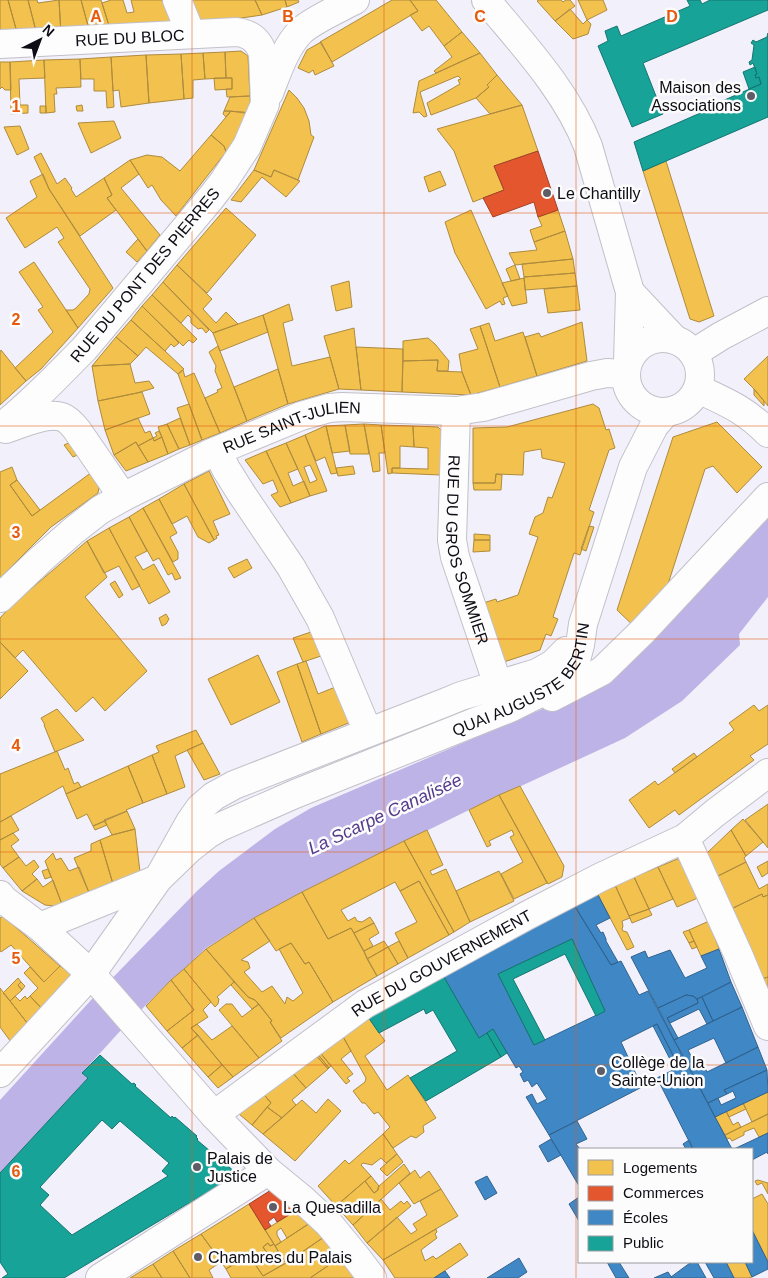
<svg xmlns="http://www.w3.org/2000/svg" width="768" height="1278" font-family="Helvetica,sans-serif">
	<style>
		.water { fill: #beb3e6 }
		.homes { fill: #f2c14e; stroke: #ae8b3d; fill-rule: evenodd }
		.shops { fill: #e4572e; stroke: #a44026 }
		.schools { fill: #3f88c5; stroke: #306390; fill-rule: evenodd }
		.public { fill: #17a398; stroke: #147670; fill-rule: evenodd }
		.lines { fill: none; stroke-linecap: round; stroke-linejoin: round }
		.minor-casing { stroke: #c2c0c8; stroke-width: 30 }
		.minor { stroke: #fdfdfe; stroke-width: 28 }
		.grid { fill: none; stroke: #e8590c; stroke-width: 1; stroke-opacity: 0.55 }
		.poi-dot { fill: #5e5c64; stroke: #fcfcfc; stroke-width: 2 }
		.labels { text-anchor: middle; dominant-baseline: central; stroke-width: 5; stroke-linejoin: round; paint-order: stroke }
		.street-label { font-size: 16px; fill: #0e0c14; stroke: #fcfcfc }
		.poi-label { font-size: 16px; fill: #0e0c14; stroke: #fcfcfc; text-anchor: start }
		.water-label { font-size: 18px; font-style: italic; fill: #543b8c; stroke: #fcfcfc }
		.grid-label { font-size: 16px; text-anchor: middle; font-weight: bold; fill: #e8590c; stroke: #fcfcfc; stroke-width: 5; stroke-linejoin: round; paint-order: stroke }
	</style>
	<rect width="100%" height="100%" fill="#f2f0fa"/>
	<!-- water -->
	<path class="water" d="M768 504V597L739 634 740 645 682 701 625 738 469 810 302 892 254 918 206 948 184 969 171 980 122 1029 82 1073 88 1078 0 1173V1100L92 999 197 891 219 871 275 829 311 808 575 695Z"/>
	<!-- homes -->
	<path class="homes" d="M0 0H8L18 36 0 37Z
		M8 0H28L37 35 18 36Z
		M28 0H37L38 3 59 0 61 34 37 35Z
		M59 0H81L90 33 61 34Z
		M81 0H101L111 32 90 33Z
		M111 0H123L127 13 134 12 131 0H165L174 23 111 32 102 3Z
		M187 0H255L262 15 201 24Z
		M255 0H285L287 7 262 15Z
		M285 0H298L299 2 287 7Z
		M392 0H410L418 11 332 62 320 42Z
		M410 0H436L462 32 444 46 429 26 422 31 410 15 418 11Z
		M539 0H561L563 2 566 0H570L575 6 555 21 537 1Z
		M578 0H603L607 10 587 20Z
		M570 9 583 24 587 20 591 24 588 34 573 39 555 21Z
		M462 32 480 53 436 73 434 71 452 57 444 46Z
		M321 42 334 66 315 75 313 70 309 73 298 68 307 50Z
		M241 51 248 56 250 96 227 97 226 89H232V78H226L225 52Z
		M225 52 226 78 205 79 203 53Z
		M203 53 205 79 193 80V98L184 99 181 54Z
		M480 53 497 75 487 85 489 87 476 98 431 115 427 103 460 84 458 80 461 79 458 76 420 92 427 116 424 117 419 112 413 113 419 81Z
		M181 54 184 99 149 103 146 55Z
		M146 55 149 103 121 107 119 90 113 91 111 57Z
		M111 57 114 107 107 108 106 91H94V79H81L80 59Z
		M80 59 81 87 56 88 57 94H54L55 112 46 113 44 60Z
		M44 60 45 78 19 79 20 105H28V113L11 114 10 62Z
		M0 62H10L11 90H5L2 87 0 89Z
		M497 75 522 105 490 114 476 98 489 87 487 85Z
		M214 78H232V89L215 90Z
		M289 90 297 98 304 108 309 121 311 135 314 137 298 180 274 170 271 177 254 170Z
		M250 96 251 114 243 112 224 111 230 97Z
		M82 105 83 111H77L76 106Z
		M522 105 538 151 494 166 504 190 473 202 454 151 437 129Z
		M40 106H46V113H40Z
		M224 111H231L226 117 223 114Z
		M231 111 251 114V116L226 152 224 146 211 135Z
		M114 121 121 138 91 153 78 123Z
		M20 126 29 149 17 155 4 127Z
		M211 135 224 146 226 152 176 216 161 200 152 185 148 188 130 160 147 155 162 157 180 171Z
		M41 153 57 184 65 178 72 188 71 189 76 197 104 178 112 195 107 198 116 210 80 236 49 189 34 157Z
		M130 160 139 174 121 188 160 235 147 251 107 198 112 195 104 178Z
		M666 161 714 316 699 322 690 319 643 171Z
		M254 170 271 177 274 170 300 181 286 197 262 177 241 202 231 200Z
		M440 171 446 185 429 192 424 177Z
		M43 174 49 189 113 288 78 328 66 310H73L76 308 89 294 90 289 58 242 64 238 57 227 25 248 6 218 37 197 30 181Z
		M226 208 256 235 207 293 177 265Z
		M471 210 508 296 503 298 505 304 502 305 500 301 486 309 455 253 445 222Z
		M558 210 565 231 534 242 530 230 542 226 538 217Z
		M565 231 573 259 515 265 509 253 537 250 534 242Z
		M138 239 147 251 137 262 126 252Z
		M573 259 575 273 524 277 522 264Z
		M34 262 78 328 41 369 26 381 15 368 53 332 38 310 43 307 19 272Z
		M177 265 212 299 203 309 216 323 226 312 238 324 213 333 163 282Z
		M515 265 520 279 511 281 506 269Z
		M575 273 577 286 525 290 524 277Z
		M524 278 527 303 512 306 502 283Z
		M349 281 352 307 336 311 331 286Z
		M163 282 209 330 206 333 202 328 198 329 191 323V318L188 315 181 323 152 295Z
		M577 286 580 310 548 313 544 289Z
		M152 295 197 339 193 343 189 340 183 346 142 306Z
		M289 304 293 320 283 323 292 366 330 357 339 389 288 404 263 315Z
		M142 306 179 343 174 347 171 344 165 351 131 320Z
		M263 315 268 332 220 351 213 333Z
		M131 320 165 351 184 369 178 374 146 347 138 356 116 337Z
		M582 322 587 361 537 376 525 337 539 333 541 337Z
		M489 323 495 341 523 332 537 376 500 387 480 326Z
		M480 326 500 387 471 395 462 372 459 354 478 349 470 329Z
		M354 328 356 347 361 390 339 389 324 336Z
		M116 337 138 356 130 364 92 366Z
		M428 338 435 344 449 361 448 371H437L438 360 403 361V341Z
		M218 346 247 421 220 433 205 398 218 392 217 390 222 388 215 371 216 366 209 352Z
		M356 347 403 349 402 392 361 390Z
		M1 350 26 381 0 405V352Z
		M768 356V406L754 389 744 379Z
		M438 360 437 371 462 372 471 395 402 392 403 361Z
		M130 364 135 383 149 381 154 388 137 393 98 401 92 366Z
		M278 369 288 404 247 421 234 387Z
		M183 370 185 377 194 373 220 433 202 440 178 374Z
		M754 389 764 401V406L754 395Z
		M142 392 150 414 105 430 98 401Z
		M189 404 202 440 190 445 177 408Z
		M593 404 599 408 606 430 609 429 615 448 609 450 589 510 594 512 580 555 574 553 553 617 558 619 551 636 546 634 540 650 501 663 480 604 496 599 497 602 518 595 538 537 529 534 535 517 543 513 548 497 552 498 565 463 542 458 541 449 524 452 523 475 496 474 495 483H473V428L507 427Z
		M138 418 145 433 150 431 153 438 138 446 136 442 114 455 105 430Z
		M180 418 190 445 179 449 167 424Z
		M717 422 762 467 737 493 713 466 705 469 660 609 638 630 617 610 673 437Z
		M167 424 179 449 168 454 158 427Z
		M364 424 369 454H350L345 425Z
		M364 424 381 425 385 453H379L380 471 373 472Z
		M345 425 350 451 332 453 326 426Z
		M381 425 413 426 414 447 400 446V468H392V473L388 474Z
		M325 426H326L337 473 331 474 325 457 316 461 305 435Z
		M413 426 438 427 444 433 441 475 392 473V468L428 469V448L414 447Z
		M159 431 162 437 154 441 153 438 157 436 155 433Z
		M305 435 327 491 310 496 286 443ZM310 465 317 480 310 483 304 467Z
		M162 437 168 454 148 462 138 446 153 438 154 441Z
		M71 442 80 454 73 457 64 445Z
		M136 442 148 462 126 471 114 455Z
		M286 443 298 469 288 473 293 486 304 481 310 496 291 503 266 451Z
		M266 451 291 503 280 507 271 495 278 492 273 480 263 484 245 460Z
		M353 466 355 474 338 476 336 468Z
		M12 467 17 480 10 485 32 516 92 472 100 482 98 493 51 527 0 578V472Z
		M209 471 230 514 213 521 219 535 216 536 217 538 214 540 184 484Z
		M496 474 502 475 501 490H474L473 483H495Z
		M17 480 40 510 32 516 10 485Z
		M184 484 214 540 209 543 198 537 187 516 172 524 159 499Z
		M159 499 177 533 170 537 178 552V559L173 562 143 508Z
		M143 508 181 578 175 580 172 573 168 575 159 558 153 561 129 517Z
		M129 517 147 551 135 557 143 570 154 564 170 592 149 604 109 528Z
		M589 526 594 527 586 551 581 549Z
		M109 528 140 586 132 590 119 566 104 573 87 541Z
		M474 534 490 535V540H474Z
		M474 540H490V551L473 552Z
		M87 541 107 577 85 597 147 671 105 711 93 697 76 712 23 650 15 658 0 642V618L11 606Z
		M247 559 252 568 234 578 228 568Z
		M115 581 123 595 119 598 110 584Z
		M166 614 169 619 166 624 162 626 159 618Z
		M314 631 324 655 303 662 293 638Z
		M0 642 28 671 0 699Z
		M258 655 280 702 231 725 208 679Z
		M306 661 318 694 338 686 351 722 321 734 297 664Z
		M297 664 321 734 302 742 277 672Z
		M754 705 759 711 768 705V744L750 756 754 760 679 815 675 810 649 828 629 800 655 781 658 785 734 730 729 723Z
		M57 709 84 740 55 752 44 725H45L41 718Z
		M196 730 203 743 175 756 185 787 167 794 152 755 159 752 156 746Z
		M203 743 220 774 204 780 187 750Z
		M57 751 65 770 68 768 74 784 78 782 81 787 66 794 63 786 0 822V774Z
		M694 753 697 757 675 773 672 769Z
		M152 755 167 794 143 803 128 766Z
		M128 766 143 803 126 810 127 811 93 826 87 814 77 819 66 794Z
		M520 786 564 866 562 877 548 884 499 795Z
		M499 795 547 883 514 899 501 874 523 862 510 837 514 835 512 830 489 841 491 845 487 847 469 810Z
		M768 804V848L745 820Z
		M127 811 135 829 112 835 104 820Z
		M11 816 19 830 0 840V822Z
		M743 819 763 842 746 856 731 830Z
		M105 821 107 825 95 830 93 826Z
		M135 829 140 872 113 884 100 840 112 835Z
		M427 830 443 865 430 871 432 875 446 869 470 922 454 932 404 841Z
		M731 830 746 856 744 858 746 862 714 878 704 856Z
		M13 833 19 840 11 846 19 857 3 868 0 864V840Z
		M100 840 113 884 90 895 74 858 91 851V844Z
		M404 841 454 932 449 935 419 881 400 891 395 882 341 910 348 921 355 917 357 921 362 922 370 917 374 923 354 933 351 928 328 939 302 892Z
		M53 853 56 860 61 858 69 871 79 867 90 895 63 907 45 861Z
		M19 857 26 866 34 860 39 867 32 874 37 879 22 891 3 868Z
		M680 858 700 897 677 907 658 867Z
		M768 861V873L762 877 757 867Z
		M746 862 759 889 768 884V895L763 897 762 894 729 910 714 878Z
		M658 867 673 899 649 909 634 877Z
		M48 869 51 877 45 879 42 871Z
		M499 871 514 901 470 922 456 891Z
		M634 877 649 909 629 916 615 885Z
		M37 879 43 887 53 880 63 907 45 905 22 891Z
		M419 881 449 935 408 958 395 933 417 922 400 891Z
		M615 885 630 918 622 921 623 926 622 929 623 931 627 932 634 947 627 950 597 893Z
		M302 892 328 939 351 928 377 976 333 1002 309 962 305 964 291 943 276 951 254 918Z
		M762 894 763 897 768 895V977L762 979 729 910Z
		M649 909 652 915 632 923 629 916Z
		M3 916 60 966 44 982 11 945 1 952 0 950V918Z
		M254 918 270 941 241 960 248 962 250 968 244 972 262 992 272 986 285 1004 287 997 293 1001 303 993 279 949 291 943 305 964 309 962 333 1002 281 1038 270 1022 272 1021 255 1000 248 997 206 949Z
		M709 921 719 949 701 956 689 930Z
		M374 923 379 933 369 939 373 946 364 951 354 933Z
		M689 930 694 941 689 943 683 932Z
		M384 941 388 947 367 959 364 951Z
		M399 941 408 958 398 964 388 947Z
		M694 941 697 947 692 949 689 943Z
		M388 947 398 964 377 976 367 959Z
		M206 949 234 982 217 997 219 999 218 1004 215 1007 184 969Z
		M60 966 70 973 71 978 42 1009 30 996 38 988 24 973 30 967 44 982Z
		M184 969 211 1002 203 1010 208 1017 191 1028 198 1035 182 1048 167 1031 194 1010 171 980Z
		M768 977V991L762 979Z
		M18 978 21 982 18 985 22 990 10 1001 3 993Z
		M171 980 194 1010 167 1031 146 1006Z
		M21 982 25 986 22 990 18 985Z
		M234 982 248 997 255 1000 259 1004 252 1009 231 985Z
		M0 988 28 1024 11 1042 0 1027Z
		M15 996 20 1001 25 996 27 999 30 996 42 1009 28 1024 10 1001Z
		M226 1004H232L242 1017 259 1004 272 1021 270 1022 282 1041 259 1058 219 1010Z
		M366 1014 385 1041 365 1056 387 1090 408 1075 436 1118 423 1126 424 1132 416 1138 411 1136 393 1148 383 1134 390 1127 378 1112 374 1114 365 1103H362L353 1091 365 1082 366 1078 341 1033Z
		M197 1024 212 1040 232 1026 259 1058 233 1077 191 1028Z
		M341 1033 351 1051 341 1059 353 1074 347 1078 350 1081 346 1084 318 1050Z
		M198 1035 222 1065 208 1077 182 1048Z
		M318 1050 331 1066 329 1068 316 1052Z
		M316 1052 329 1068 328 1069 314 1053Z
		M314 1053 328 1069 306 1088 291 1071Z
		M222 1065 233 1077 218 1088 208 1077Z
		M291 1071 306 1088 292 1100 296 1105 282 1118 267 1107 271 1103 262 1092Z
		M262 1092 271 1103 252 1125 239 1114Z
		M768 1092V1114L752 1122 743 1103Z
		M328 1099 341 1111 295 1161 263 1134 302 1100 316 1113Z
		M743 1103 746 1109 729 1117 726 1111Z
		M267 1107 282 1118 263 1134 252 1125Z
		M726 1111 733 1125 738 1122 741 1127 725 1135 715 1117Z
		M768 1114V1133L759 1137 754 1128 744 1132V1135L732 1141 730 1138 727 1139 725 1135Z
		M383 1134 397 1154 386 1163 381 1158 372 1165 363 1163 361 1165 371 1176 336 1206 318 1186 345 1160 349 1164Z
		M397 1154 403 1162 387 1176 380 1169Z
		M404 1164 410 1173 353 1225 336 1206 365 1181 374 1193 378 1190V1187Z
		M415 1170 420 1178 429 1171 441 1189 414 1204 399 1183Z
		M371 1176 379 1186 378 1190 374 1193 365 1181Z
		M758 1180 768 1183V1194L762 1183 757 1185 755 1181Z
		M441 1189 458 1216 383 1260 367 1243 397 1217 411 1234 417 1230 413 1224 427 1215 420 1201Z
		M762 1194 768 1204V1262L752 1230V1199Z
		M381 1199 390 1210 401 1201 404 1204 407 1201 411 1206 367 1243 353 1225Z
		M249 1204 274 1244 270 1246 268 1243 263 1247 269 1256 278 1251 286 1263 263 1276 249 1255 226 1269 215 1253 201 1234Z
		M297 1210 310 1223 287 1238 281 1228 277 1231V1235L281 1242 275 1246 265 1230Z
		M310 1223 324 1237 286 1263 275 1246Z
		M436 1229 437 1232 435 1234 437 1238 421 1250 425 1261 433 1256 436 1259 460 1243 468 1255 434 1278H395L383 1260Z
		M201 1234 221 1262 209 1270 213 1278H190L173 1251Z
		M324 1237 341 1257 310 1278H231L226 1269 249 1255 263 1276 286 1263Z
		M268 1243 270 1246 274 1244 278 1251 269 1256 263 1247Z
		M173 1251 190 1278H162L153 1264Z
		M341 1257 355 1278H310Z
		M726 1262H745L752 1277 748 1278H734Z
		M153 1264 162 1278H130Z"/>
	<!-- shops -->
	<path class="shops" d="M538 151 558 210 538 217 534 202 493 217 483 198 504 190 494 166Z
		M271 1190 297 1210 277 1222 274 1217 268 1222 271 1226 265 1230 249 1204Z"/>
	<!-- schools -->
	<path class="schools" d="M597 893 610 918 596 925 601 933 603 932 606 939V941L618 962 611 965 574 905Z
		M574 905 611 965 621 961 639 995 648 991 732 1149H693L657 1078 679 1067 657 1024 621 1042 642 1087 549 1135 526 1097 532 1094 537 1104 547 1099 537 1083 532 1087 528 1080 524 1082 520 1074 523 1072 519 1066 516 1068 493 1029 479 1038 441 972ZM572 939 605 1011 534 1045 498 974Z
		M719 949 731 982 697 999 693 996 686 995 658 1008 631 957 645 951 648 958 670 950 685 978 707 968 701 956Z
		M731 982 742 1007 713 1021 702 997Z
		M686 995 693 996 697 999 698 1003 667 1018 678 1038 674 1040 658 1008Z
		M702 997 713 1021 707 1024 699 1009 670 1023 667 1018 698 1003 697 999Z
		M742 1007 758 1047 726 1063 714 1038 688 1050 693 1060 687 1063 674 1040Z
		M657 1024 679 1067 675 1069 653 1026Z
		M758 1047 767 1070 724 1090 727 1094 708 1103 687 1063 693 1060 695 1065 698 1064 704 1066 707 1072Z
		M767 1070 768 1092 715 1117 708 1103 718 1098 721 1105 736 1098 733 1091 727 1094 724 1090Z
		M577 1121 587 1139 576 1144 580 1149 579 1186 549 1135Z
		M768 1133V1154L767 1152 752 1160V1149H734Z
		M551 1139 561 1155 548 1162 539 1146Z
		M689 1140 693 1149H686L683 1144Z
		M487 1176 497 1193 485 1200 475 1182Z
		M579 1197V1221L569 1204Z
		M752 1230 768 1262V1269L752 1277 745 1262H752Z
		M519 1258 527 1272 518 1278H487Z
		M607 1262H619L629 1278H616Z
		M690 1262H697L706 1278H672L671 1277 690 1263Z
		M705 1262H726L734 1278H714Z
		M445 1271 450 1278H434Z
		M668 1272 672 1278H654Z"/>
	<!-- public -->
	<path class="public" d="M687 0H700L702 4 710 0H768V10L643 63 663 114 632 127 598 46 608 41 605 31 617 26 621 36 690 6Z
		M768 33V117L643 171 634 142 721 104 720 102 761 84 759 77 756 78 755 75 757 74 753 63 750 65 749 62 752 60 754 45 751 43 753 40 756 42 767 37Z
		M755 67 757 74 755 75 756 78 759 77 761 84 749 89 743 72Z
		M572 939 605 1011 596 1016 565 954 513 979 545 1040 534 1045 498 974Z
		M441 972 479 1038 487 1033 501 1057 426 1101 410 1078 457 1051 433 1010 426 1014 424 1009 379 1033 366 1014Z
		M493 1029 507 1053 501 1057 487 1033Z
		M100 1055 132 1084 134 1083 136 1085 135 1086 171 1118 172 1116 174 1118 175 1117 197 1136 196 1137 198 1139 197 1140 235 1172 234 1177 194 1200V1202L190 1204 189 1203 64 1278H2L8 1274 0 1262V1173L88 1078 82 1073ZM102 1120 112 1129 120 1121 169 1163 162 1171 168 1176 72 1235 40 1205 49 1195 40 1187Z"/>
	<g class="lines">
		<!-- minor casing -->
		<g class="minor-casing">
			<g id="minor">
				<path d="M177 0 191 34"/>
				<path d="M486 0C524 46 566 90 588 146L630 292 628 362"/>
				<path id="s1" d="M0 44 237 32C251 34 259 41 263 54L265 104 247 146 224 181 210 199 84 349C57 376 30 405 0 428"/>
				<path d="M269 93C277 73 285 47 301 31 313 20 340 8 355 0"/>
				<path d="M630 292 675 340"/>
				<circle cx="663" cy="375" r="37"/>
				<path d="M694 353 721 336 768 311"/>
				<path d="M698 389C726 402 746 410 768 433"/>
				<path id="s2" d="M456 411 452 540 455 557 498 685"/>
				<path d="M6 429C21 424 46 412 62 417 68 419 73 425 77 430L123 497"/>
				<path d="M217 451 226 469 241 493 291 567 320 618 368 732"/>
				<path id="s3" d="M0 598 40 560 73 531 100 510 123 497 209 454 301 416 329 408 342 407 456 411 483 407 591 376 607 373 626 374"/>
				<path d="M552 697 602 671 643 631 768 497"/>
				<path d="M685 838 738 954 768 1026"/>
				<path d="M0 895 4 900 40 927 91 974 214 1115 268 1171 301 1198 329 1224 357 1258 372 1278"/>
				<path id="s4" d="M40 927 158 879 189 849 208 834 220 827 295 794 510 708 550 688 560 681 567 673 576 660 580 645 583 624 633 467 654 426 666 412"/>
				<path d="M0 1073 91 974 158 879 190 822 200 808 214 796 234 785 444 703 461 696 537 673 553 664 566 651"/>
				<path id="s5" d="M214 1115 365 1004 526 916 601 877 685 838 715 813 768 773"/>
				<path d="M100 1278 268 1171"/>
			</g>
		</g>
		<!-- minor -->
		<use href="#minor" class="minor"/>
	</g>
	<!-- grid -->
	<path class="grid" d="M192 0V1278M384 0V1278M576 0V1278M0 213H768M0 426H768M0 639H768M0 852H768M0 1065H768"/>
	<!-- markers -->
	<g class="poi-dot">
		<circle cx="751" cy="96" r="5"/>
		<circle cx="547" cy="193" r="5"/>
		<circle cx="601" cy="1071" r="5"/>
		<circle cx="197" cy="1167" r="5"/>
		<circle cx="273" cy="1207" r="5"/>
		<circle cx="198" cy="1257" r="5"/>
	</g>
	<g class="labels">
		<!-- street labels -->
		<g class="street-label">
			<text stroke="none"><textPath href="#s1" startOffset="130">RUE DU BLOC</textPath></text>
			<text transform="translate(145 275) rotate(-50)">RUE DU PONT DES PIERRES</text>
			<text stroke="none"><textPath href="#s3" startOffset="344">RUE SAINT-JULIEN</textPath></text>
			<text stroke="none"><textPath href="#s2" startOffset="141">RUE DU GROS SOMMIER</textPath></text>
			<text stroke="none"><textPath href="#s4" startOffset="552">QUAI AUGUSTE BERTIN</textPath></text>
			<text stroke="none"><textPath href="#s5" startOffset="274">RUE DU GOUVERNEMENT</textPath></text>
		</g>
		<!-- poi labels -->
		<g class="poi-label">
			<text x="741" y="87" text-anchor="end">Maison des<tspan x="741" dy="18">Associations</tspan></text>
			<text x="557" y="193">Le Chantilly</text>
			<text x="611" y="1062">Collège de la<tspan x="611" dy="18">Sainte-Union</tspan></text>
			<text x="207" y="1158">Palais de<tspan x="207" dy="18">Justice</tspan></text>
			<text x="283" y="1207">La Quesadilla</text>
			<text x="208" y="1257">Chambres du Palais</text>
		</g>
		<!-- water labels -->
		<g class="water-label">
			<text transform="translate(385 814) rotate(-25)">La Scarpe Canalisée</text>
		</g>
	</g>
	<g class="grid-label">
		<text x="96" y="22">A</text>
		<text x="288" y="22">B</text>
		<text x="480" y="22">C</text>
		<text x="672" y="22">D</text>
		<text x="16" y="112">1</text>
		<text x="16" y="325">2</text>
		<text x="16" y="538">3</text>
		<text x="16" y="751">4</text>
		<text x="16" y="964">5</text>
		<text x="16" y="1177">6</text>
	</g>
	<!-- legend -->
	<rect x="578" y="1148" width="175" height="115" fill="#fcfcfc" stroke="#9d9c9f"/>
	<rect x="588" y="1160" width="25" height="15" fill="#f2c14e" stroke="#9d9c9f"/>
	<text x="623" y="1173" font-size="15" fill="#0e0c14">Logements</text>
	<rect x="588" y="1186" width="25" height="15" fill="#e4572e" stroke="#9d9c9f"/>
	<text x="623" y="1198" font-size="15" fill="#0e0c14">Commerces</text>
	<rect x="588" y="1210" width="25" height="15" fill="#3f88c5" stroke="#9d9c9f"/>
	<text x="623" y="1223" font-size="15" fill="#0e0c14">Écoles</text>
	<rect x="588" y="1236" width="25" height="15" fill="#17a398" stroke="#9d9c9f"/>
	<text x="623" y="1248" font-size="15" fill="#0e0c14">Public</text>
	<!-- north arrow -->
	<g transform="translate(40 40) rotate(42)" stroke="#fcfcfc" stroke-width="4" paint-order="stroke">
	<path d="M0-4L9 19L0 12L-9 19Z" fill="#0e0c14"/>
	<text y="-8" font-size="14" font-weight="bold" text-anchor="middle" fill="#0e0c14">N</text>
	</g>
</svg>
